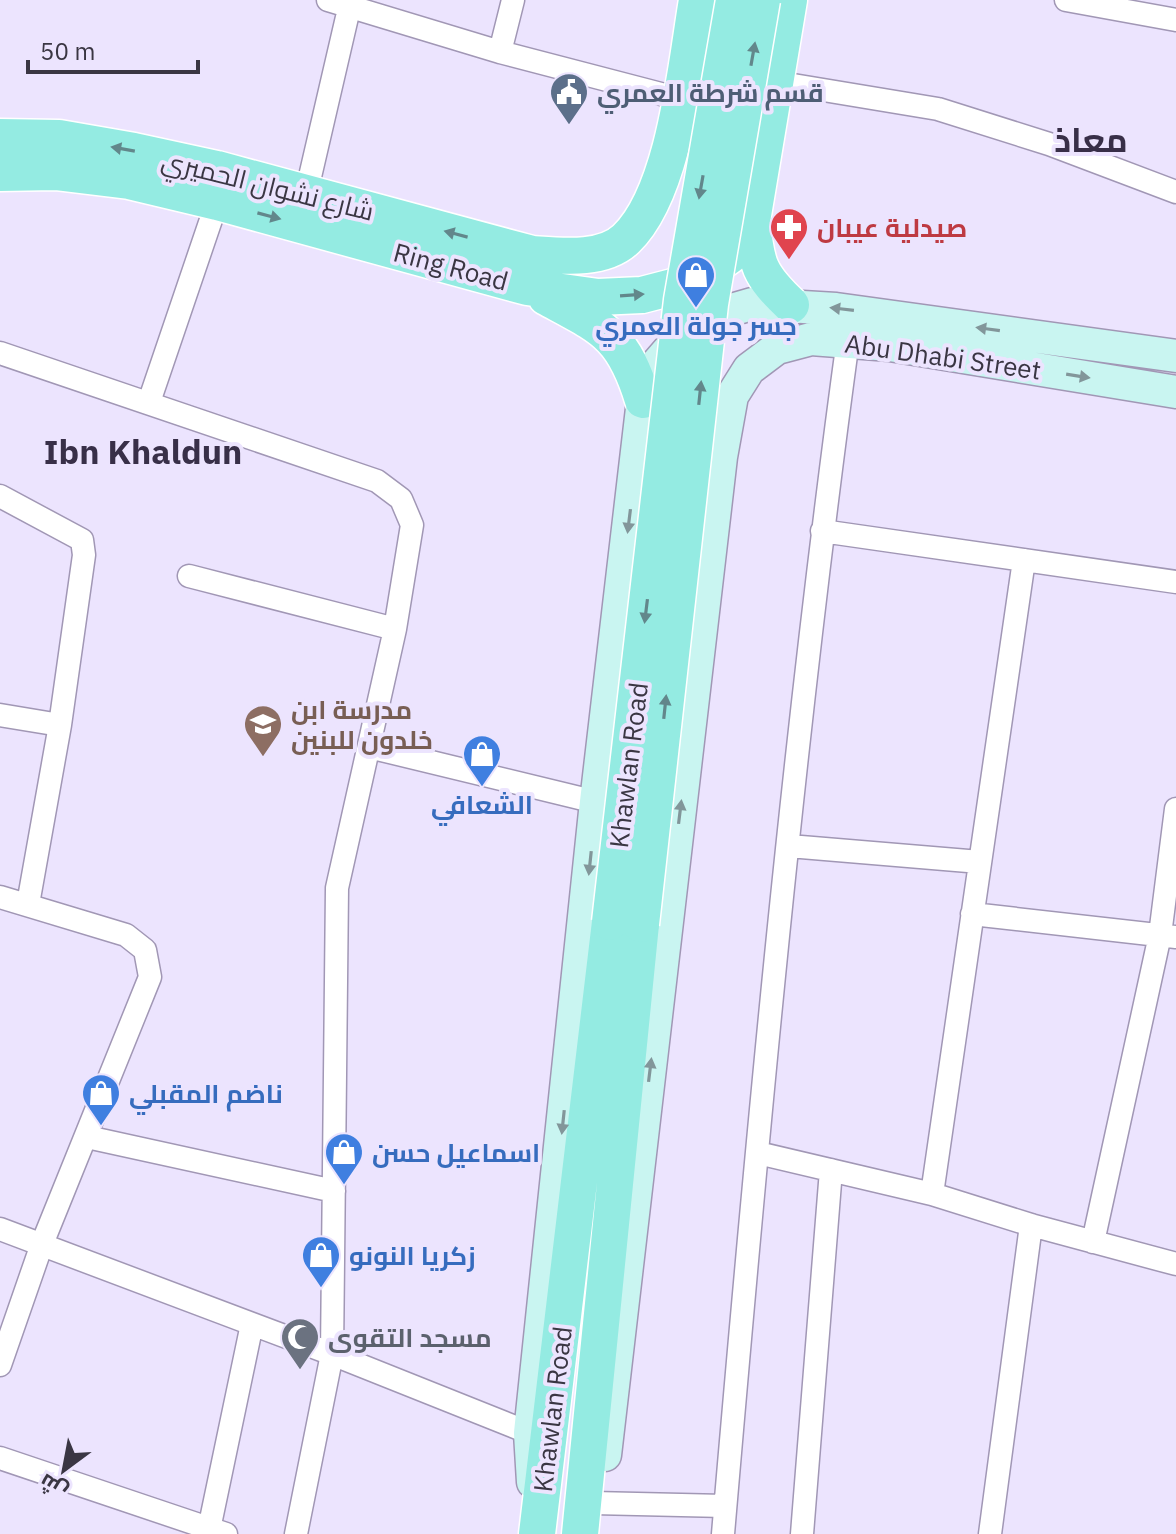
<svg xmlns="http://www.w3.org/2000/svg" width="1176" height="1534" font-family="'IBM Plex Sans',Cairo,sans-serif">
	<style>
		.lines { fill: none; stroke-linecap: round; stroke-linejoin: round }
		.street-casing { stroke: #a197b5; stroke-width: 25 }
		.secondary-casing { stroke: #a197b5; stroke-width: 35 }
		.primary-casing { stroke: #fff; stroke-width: 39 }
		.street { stroke: #fff; stroke-width: 22 }
		.secondary { stroke: #c9f5f1; stroke-width: 32 }
		.primary { stroke: #94ebe2; stroke-width: 36 }
		.primary-bridge-casing { stroke: #fff; stroke-width: 39; stroke-linecap: butt }
		.primary-bridge { stroke: #94ebe2; stroke-width: 36 }
		.oneway { fill: #62878b }
		.oneway2 { fill: #82969a }
		.labels { text-anchor: middle; dominant-baseline: central; stroke-width: 8; stroke-linejoin: round; paint-order: stroke }
		.service-label { font-size: 26px; font-weight: bold; fill: #4e5e75; stroke: #ece4fe; text-anchor: start }
		.street-label { font-size: 26px; fill: #3a3643; stroke: #ece4fe }
		.health-label { font-size: 26px; font-weight: bold; fill: #be3a42; stroke: #ece4fe; text-anchor: start }
		.shop-label { font-size: 26px; font-weight: bold; fill: #366cbe; stroke: #ece4fe; text-anchor: start }
		.education-label { font-size: 26px; font-weight: bold; fill: #785e54; stroke: #ece4fe; text-anchor: start }
		.worship-label { font-size: 26px; font-weight: bold; fill: #5b616d; stroke: #ece4fe; text-anchor: start }
		.district-label { font-size: 34px; font-weight: bold; fill: #382f48; stroke: #ece4fe }
	</style>
	<rect width="100%" height="100%" fill="#ece4fe"/>
	<g class="lines">
		<!-- street casing -->
		<g class="street-casing">
			<path id="street" d="M328 0 500 52 680 99
				M1066 0 1176 20
				M500 52 513 0
				M775 82 938 109 1049 144 1176 192
				M306 194 351 0
				M0 353 377 481 401 499 412 525 395 629 337 888 332 1354 296 1534
				M149 402 217 202
				M0 496 82 540 84 555 60 725 28 904
				M822 531 1176 582
				M189 576 395 629
				M0 715 60 725
				M369 747 596 802
				M789 846 980 862
				M0 897 126 935 145 950 150 977 42 1244 0 1365
				M972 914 1176 937
				M87 1137 334 1191
				M758 1153 932 1194 1031 1225 1176 1264
				M932 1194 1024 560
				M0 1229 332 1354 530 1433
				M1093 1242 1160 935 1176 809
				M0 1458 226 1534
				M593 1503 725 1506
				M208 1534 252 1324
				M723 1534C757 1136 794 735 848 340
				M802 1534 831 1170
				M990 1534 1031 1225"/>
		</g>
		<!-- secondary casing -->
		<g class="secondary-casing">
			<path id="secondary" d="M605 1455 721 457 732 396 749 369 777 348 811 339 890 345 1176 392
				M533 1482 530 1433 596 802 643 400 656 365 682 335 714 315 752 304 836 309 1176 356"/>
		</g>
		<!-- primary casing -->
		<g class="primary-casing">
			<path id="primary" d="M789 0 752 221C756 264 759 275 791 305
				M0 137 59 138 134 151 217 169 532 254C561 256 603 261 626 239 675 192 686 65 697 0
				M0 173 55 172 129 181 217 202 527 287 598 297 642 295 692 282 729 256 752 221
				M546 297C603 328 623 334 643 400
				M537 1534 610 922
				M580 1534 641 924"/>
		</g>
		<!-- street -->
		<use href="#street" class="street"/>
		<!-- secondary -->
		<use href="#secondary" class="secondary"/>
		<!-- primary -->
		<use href="#primary" class="primary"/>
		<!-- primary-bridge casing -->
		<g class="primary-bridge-casing">
			<path id="primary-bridge" d="M610 922 682 300 734 0
				M641 924 710 304 762 0"/>
		</g>
		<!-- primary-bridge -->
		<use href="#primary-bridge" class="primary-bridge"/>
	</g>
	<!-- one-way arrows -->
	<defs><path id="oneway-solid" d="M-6-.8H1V-3.2L6.5 0L1 3.2V.8H-6Z" transform="scale(2)"/></defs>
	<g class="oneway">
		<use href="#oneway-solid" transform="translate(753 54) rotate(-80)"/>
		<use href="#oneway-solid" transform="translate(123 149) rotate(-170)"/>
		<use href="#oneway-solid" transform="translate(701 187) rotate(100)"/>
		<use href="#oneway-solid" transform="translate(269 216) rotate(15)"/>
		<use href="#oneway-solid" transform="translate(456 234) rotate(-165)"/>
		<use href="#oneway-solid" transform="translate(632 295) rotate(-4)"/>
		<use href="#oneway-solid" transform="translate(700 393) rotate(-84)"/>
		<use href="#oneway-solid" transform="translate(646 611) rotate(97)"/>
		<use href="#oneway-solid" transform="translate(665 707) rotate(-84)"/>
	</g>
	<g class="oneway2">
		<use href="#oneway-solid" transform="translate(842 309) rotate(-173)"/>
		<use href="#oneway-solid" transform="translate(988 329) rotate(-172)"/>
		<use href="#oneway-solid" transform="translate(1078 376) rotate(9)"/>
		<use href="#oneway-solid" transform="translate(629 521) rotate(97)"/>
		<use href="#oneway-solid" transform="translate(680 812) rotate(-83)"/>
		<use href="#oneway-solid" transform="translate(590 863) rotate(96)"/>
		<use href="#oneway-solid" transform="translate(650 1070) rotate(-83)"/>
		<use href="#oneway-solid" transform="translate(563 1122) rotate(96)"/>
	</g>
	<!-- icons -->
	<defs>
		<g id="civic-pin" transform="scale(2)"><path d="M0 17L-7.5 6A9.5 9.5 0 1 1 7.5 6Z" fill="#5c6f8a" stroke="#ece4fe"/><path d="M-.6-6.5H3V-4.5H.6V-3L4-1V1h2V6H-6V1h2V-1L-.6-3ZM-1.2 2.5V6h2.4V2.5Z" fill="#fff"/></g>
		<g id="pharmacy-pin" transform="scale(2)"><path d="M0 17L-7.5 6A9.5 9.5 0 1 1 7.5 6Z" fill="#e0444e" stroke="#ece4fe"/><path d="M-2-6h4v4h4v4h-4v4h-4v-4h-4v-4h4Z" fill="#fff"/></g>
		<g id="shop-pin" transform="scale(2)"><path d="M0 17L-7.5 6A9.5 9.5 0 1 1 7.5 6Z" fill="#3f7fe0" stroke="#ece4fe"/><path d="M-5-2.5h2.3a2.7 3.5 0 0 1 5.4 0H5L5.5 6h-11ZM-1.5-2.5h3a1.5 2.3 0 0 0-3 0Z" fill="#fff"/></g>
		<g id="school-pin" transform="scale(2)"><path d="M0 17L-7.5 6A9.5 9.5 0 1 1 7.5 6Z" fill="#8d6e63" stroke="#ece4fe"/><path d="M0-5L7-2L0 1L-7-2ZM-4 1L0 2.5L4 1V4Q0 6-4 4Z" fill="#fff"/></g>
		<g id="mosque-pin" transform="scale(2)"><path d="M0 17L-7.5 6A9.5 9.5 0 1 1 7.5 6Z" fill="#6b7280" stroke="#ece4fe"/><path d="M3.5-4.9A6 6 0 1 0 3.5 4.9A5 5 0 1 1 3.5-4.9Z" fill="#fff"/></g>
	</defs>
	<g fill-rule="evenodd">
		<use href="#civic-pin" x="569" y="92"/>
		<use href="#pharmacy-pin" x="789" y="227"/>
		<use href="#shop-pin" x="696" y="275"/>
		<use href="#school-pin" x="263" y="724"/>
		<use href="#shop-pin" x="482" y="754"/>
		<use href="#shop-pin" x="101" y="1093"/>
		<use href="#shop-pin" x="344" y="1152"/>
		<use href="#shop-pin" x="321" y="1255"/>
		<use href="#mosque-pin" x="300" y="1337"/>
	</g>
	<g class="labels">
		<!-- service labels -->
		<g class="service-label">
			<text x="597" y="92">قسم شرطة العمري</text>
		</g>
		<!-- street labels -->
		<g class="street-label">
			<text transform="translate(268 185) rotate(14)">شارع نشوان الحميري</text>
			<text transform="translate(451 266) rotate(15)">Ring Road</text>
			<text transform="translate(943 356) rotate(8)">Abu Dhabi Street</text>
			<text transform="translate(628 765) rotate(-83)">Khawlan Road</text>
			<text transform="translate(552 1409) rotate(-83)">Khawlan Road</text>
		</g>
		<!-- health labels -->
		<g class="health-label">
			<text x="817" y="227">صيدلية عيبان</text>
		</g>
		<!-- shop labels -->
		<g class="shop-label">
			<text x="696" y="325" text-anchor="middle">جسر جولة العمري</text>
			<text x="482" y="804" text-anchor="middle">الشعافي</text>
			<text x="129" y="1093">ناضم المقبلي</text>
			<text x="372" y="1152">اسماعيل حسن</text>
			<text x="349" y="1255">زكريا النونو</text>
		</g>
		<!-- education labels -->
		<g class="education-label">
			<text x="291" y="709">مدرسة ابن<tspan x="291" dy="30">خلدون للبنين</tspan></text>
		</g>
		<!-- worship labels -->
		<g class="worship-label">
			<text x="328" y="1337">مسجد التقوى</text>
		</g>
		<!-- district labels -->
		<g class="district-label">
			<text x="1091" y="139">معاذ</text>
			<text x="143" y="451">Ibn Khaldun</text>
		</g>
	</g>
	<!-- north arrow -->
	<g transform="translate(64 1470) rotate(212)" stroke="#ece4fe" stroke-width="6" paint-order="stroke">
	<path d="M0-6L14 30L0 20L-14 30Z" fill="#3a3643"/>
	<text y="-12" font-size="22" font-weight="bold" text-anchor="middle" fill="#3a3643">ش</text>
	</g>
	<!-- scale -->
	<path d="M28 60v12h170v-12" fill="none" stroke="#3a3643" stroke-width="4"/>
	<text x="40" y="60" font-size="24" fill="#3a3643" stroke="#ece4fe" stroke-width="6" paint-order="stroke">50 m</text>
</svg>
